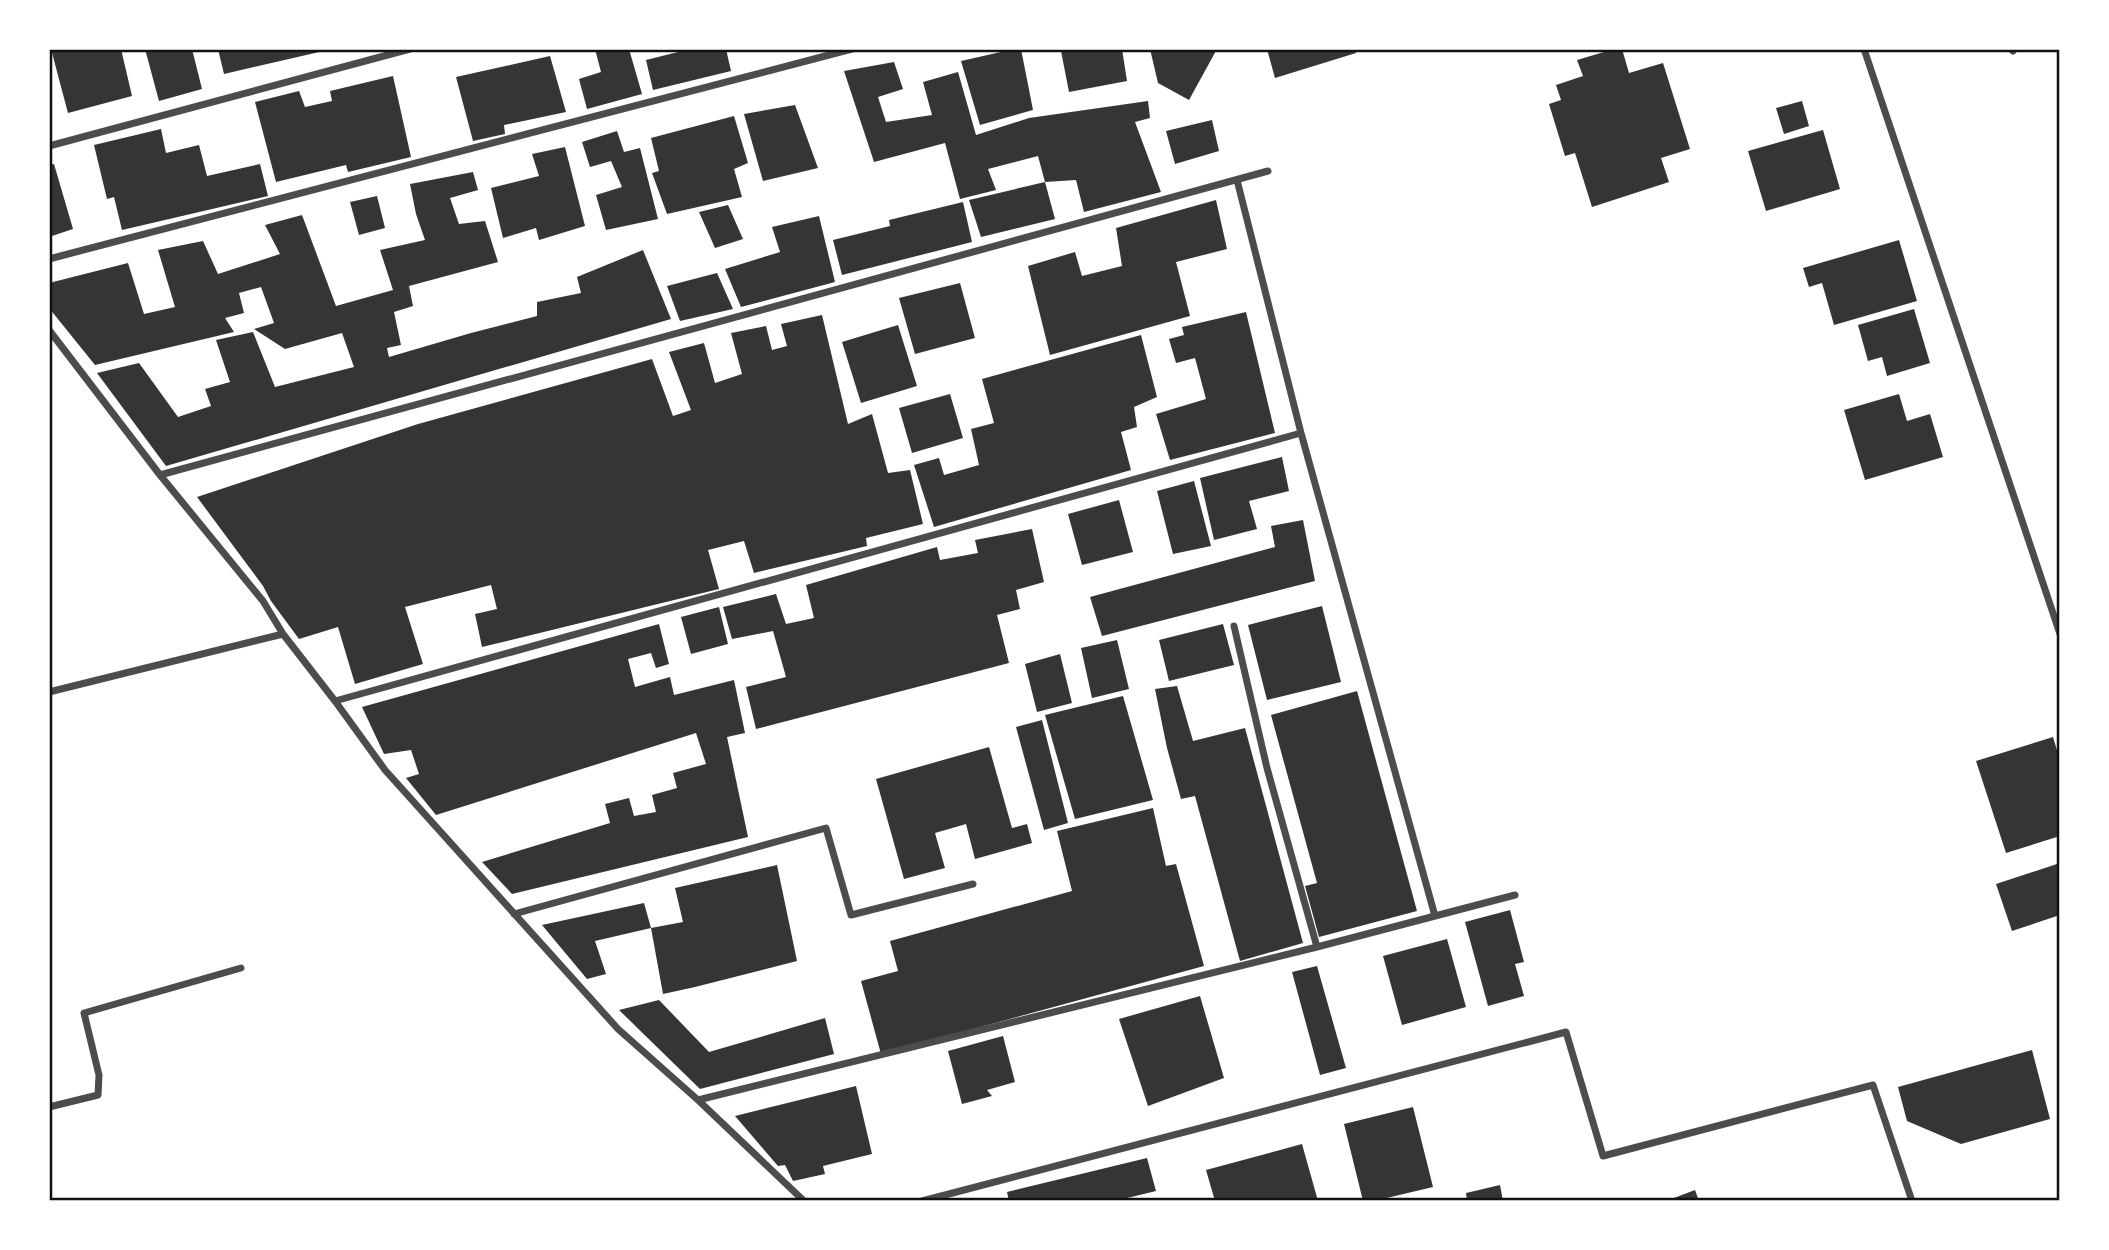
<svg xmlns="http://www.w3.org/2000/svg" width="2109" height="1250" font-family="'Fira Sans Condensed',sans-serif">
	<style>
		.building { fill: #353535 }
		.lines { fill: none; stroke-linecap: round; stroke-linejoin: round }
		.minor { stroke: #4c4c4c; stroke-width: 7 }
		.neatline { fill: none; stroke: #111; stroke-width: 2.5 }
	</style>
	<rect width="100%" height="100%" fill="#fff"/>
	<!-- building -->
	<path class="building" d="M51 49H121L132 96 68 113Z
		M145 49H192L202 89 159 101Z
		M218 49H328V50L224 74Z
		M595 49H629L642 94 587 109 579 79 601 72Z
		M690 49H726L731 71 653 90 646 60Z
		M1014 49H1021L1033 110 980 125 961 61Z
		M1070 49H1122L1127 81 1069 92 1061 51Z
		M1150 49H1217L1189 100 1158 83Z
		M1267 49H1355L1356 53 1275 78Z
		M1614 49H1622L1629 73 1663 63 1690 149 1661 158 1669 182 1592 207 1575 153 1565 156 1549 104 1561 100 1556 85 1583 76 1577 60Z
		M550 56 566 112 504 125 505 134 473 141 456 77Z
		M894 62 903 89 878 97 886 122 932 115 923 82 958 72 976 135 1029 118 1148 101 1150 118 1135 122 1161 192 1084 212 1076 180 1045 182 1038 156 988 169 996 190 960 199 945 143 874 162 844 71Z
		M393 76 411 157 348 172 346 165 276 182 255 102 299 91 305 107 332 101 330 91Z
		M1802 101 1809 126 1784 134 1776 108Z
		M795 105 818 168 763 181 744 114Z
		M734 116 748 163 734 169 742 197 667 214 652 173 659 171 651 138Z
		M1212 120 1219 151 1175 164 1166 131Z
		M161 129 166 153 199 145 207 176 260 164 268 196 122 230 114 197 107 199 94 145Z
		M1823 130 1840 189 1766 211 1748 151Z
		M617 131 624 152 640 148 658 219 606 230 596 195 622 187 611 161 590 167 582 142Z
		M565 147 585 226 539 240 536 228 503 238 491 188 539 176 532 154Z
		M54 164 73 229 49 237V165Z
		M473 172 478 190 450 198 459 224 485 221 498 262 409 286 413 306 394 312 401 345 387 348 389 357 471 333 537 316V302L581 293 577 277 643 250 671 319 166 466 97 373 139 363 178 417 211 406 205 389 230 382 216 340 253 332 275 387 354 367 342 333 285 349 254 329 274 323 261 287 239 293 244 313 225 318 234 332 95 365 49 308V283L128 263 144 314 175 307 158 250 203 241 218 274 280 254 265 225 302 215 336 306 393 290 380 250 425 240 416 214 410 184Z
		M1045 182 1055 219 981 237 969 200Z
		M377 196 385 228 359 235 350 202Z
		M1216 200 1227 249 1176 262 1190 316 1050 355 1028 266 1075 252 1082 276 1122 266 1116 228Z
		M963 202 972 242 842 275 833 240 890 226 889 220Z
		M728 205 743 239 715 248 699 212Z
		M819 216 835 282 741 307 725 269 780 252 772 227Z
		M1899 240 1917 301 1834 325 1822 283 1809 287 1803 268Z
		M717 273 733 309 680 321 667 286Z
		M960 283 975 338 915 354 899 298Z
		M1914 309 1930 363 1887 376 1882 357 1868 361 1858 325Z
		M1246 312 1275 433 1170 460 1156 414 1206 399 1195 358 1176 363 1169 339 1184 335 1182 327Z
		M822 315 848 424 872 414 888 473 910 470 923 524 866 538 867 546 754 573 744 541 708 550 719 589 482 647 475 614 497 609 491 585 405 607 423 664 355 684 338 627 299 639 271 601 263 586 197 497 418 424 652 359 673 416 691 410 669 352 704 343 715 383 742 374 731 333 766 326 772 350 787 346 781 324Z
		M898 325 917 386 861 403 842 342Z
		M1141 335 1157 397 1134 407 1137 427 1121 432 1131 470 934 527 914 465 939 458 944 475 979 465 971 429 994 423 982 379Z
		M950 394 963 438 912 453 899 408Z
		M1899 394 1907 421 1930 414 1943 457 1865 480 1844 410Z
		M1282 457 1289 491 1249 501 1257 529 1214 540 1200 478Z
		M1194 481 1211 546 1173 554 1157 491Z
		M1119 500 1133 552 1082 565 1068 514Z
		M1303 520 1315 581 1102 636 1090 597 1275 547 1271 526Z
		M1032 529 1044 582 1016 590 1020 609 997 615 1009 663 756 729 746 687 786 677 773 631 732 639 723 607 776 594 786 624 814 618 806 585 937 547 940 560 978 553 975 540Z
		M1322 606 1341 682 1267 700 1248 625Z
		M719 607 728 644 691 654 681 617Z
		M659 624 669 664 656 668 651 653 628 659 635 687 670 677 674 695 734 680 745 733 727 737 748 837 512 894 482 862 610 823 605 804 629 798 634 816 656 812 652 795 677 788 673 773 706 764 696 733 436 815 406 778 419 774 411 750 384 754 362 707Z
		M1223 624 1234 665 1169 681 1159 640Z
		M1117 640 1129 689 1092 698 1081 648Z
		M1060 654 1072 703 1037 712 1025 664Z
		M1177 686 1193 741 1245 728 1303 943 1240 961 1195 796 1181 799 1167 748 1155 689Z
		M1357 691 1417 911 1319 937 1305 886 1317 883 1271 715Z
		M1123 696 1153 800 1075 819 1045 715Z
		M1042 720 1068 823 1044 830 1016 727Z
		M2053 737 2060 760V777L2058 778 2060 785V836L2006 853 1976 761Z
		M989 747 1012 828 1027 824 1032 843 975 859 966 824 935 833 945 868 904 879 876 779Z
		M1153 808 1166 866 1176 864 1204 966 881 1054 861 981 898 971 890 941 1072 891 1057 831Z
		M2060 863V915L2012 931 1996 884Z
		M777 865 797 961 695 987 663 994 651 928 683 922 675 888Z
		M644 903 651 928 595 941 606 974 587 979 542 925Z
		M1510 910 1524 962 1515 964 1524 996 1488 1006 1465 922Z
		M1447 939 1466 1007 1402 1025 1383 956Z
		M1317 966 1346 1068 1320 1075 1292 972Z
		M1200 996 1224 1078 1148 1106 1119 1019Z
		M659 1000 709 1052 825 1018 834 1054 700 1089 619 1010Z
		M1003 1036 1015 1082 987 1090 992 1096 962 1104 948 1051Z
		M2032 1050 2050 1119 1961 1144 1907 1121 1898 1087Z
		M856 1086 872 1154 823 1166 825 1174 793 1181 785 1165 778 1166 735 1116Z
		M1413 1107 1433 1187 1374 1201H1363L1344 1124Z
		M1302 1144 1318 1201H1215L1206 1170Z
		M1147 1158 1156 1191 1115 1201H1009L1007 1192Z
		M1500 1185 1503 1201H1467L1466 1193Z
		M1695 1190 1699 1201H1666Z"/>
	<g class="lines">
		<!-- minor -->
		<path class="minor" d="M1864 49 2060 634
			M2011 49 2013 51
			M49 146 410 49
			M1237 180 1301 433 1435 916
			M49 259 852 49
			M49 330 160 475 263 601 283 634 335 701 385 770 618 1029 698 1100 804 1201
			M160 475 1268 171
			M1234 626 1267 768 1317 947
			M49 692 283 634
			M335 701 1301 433
			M514 914 826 828 851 915 973 884
			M698 1100 1317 947 1515 895
			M49 1107 98 1095 99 1075 84 1013 241 968
			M922 1201 1566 1032 1603 1156 1873 1085 1912 1201"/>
	</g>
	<!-- border -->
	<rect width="2109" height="1250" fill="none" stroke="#ffffff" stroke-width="102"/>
	<rect x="51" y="51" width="2007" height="1148" class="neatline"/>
</svg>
